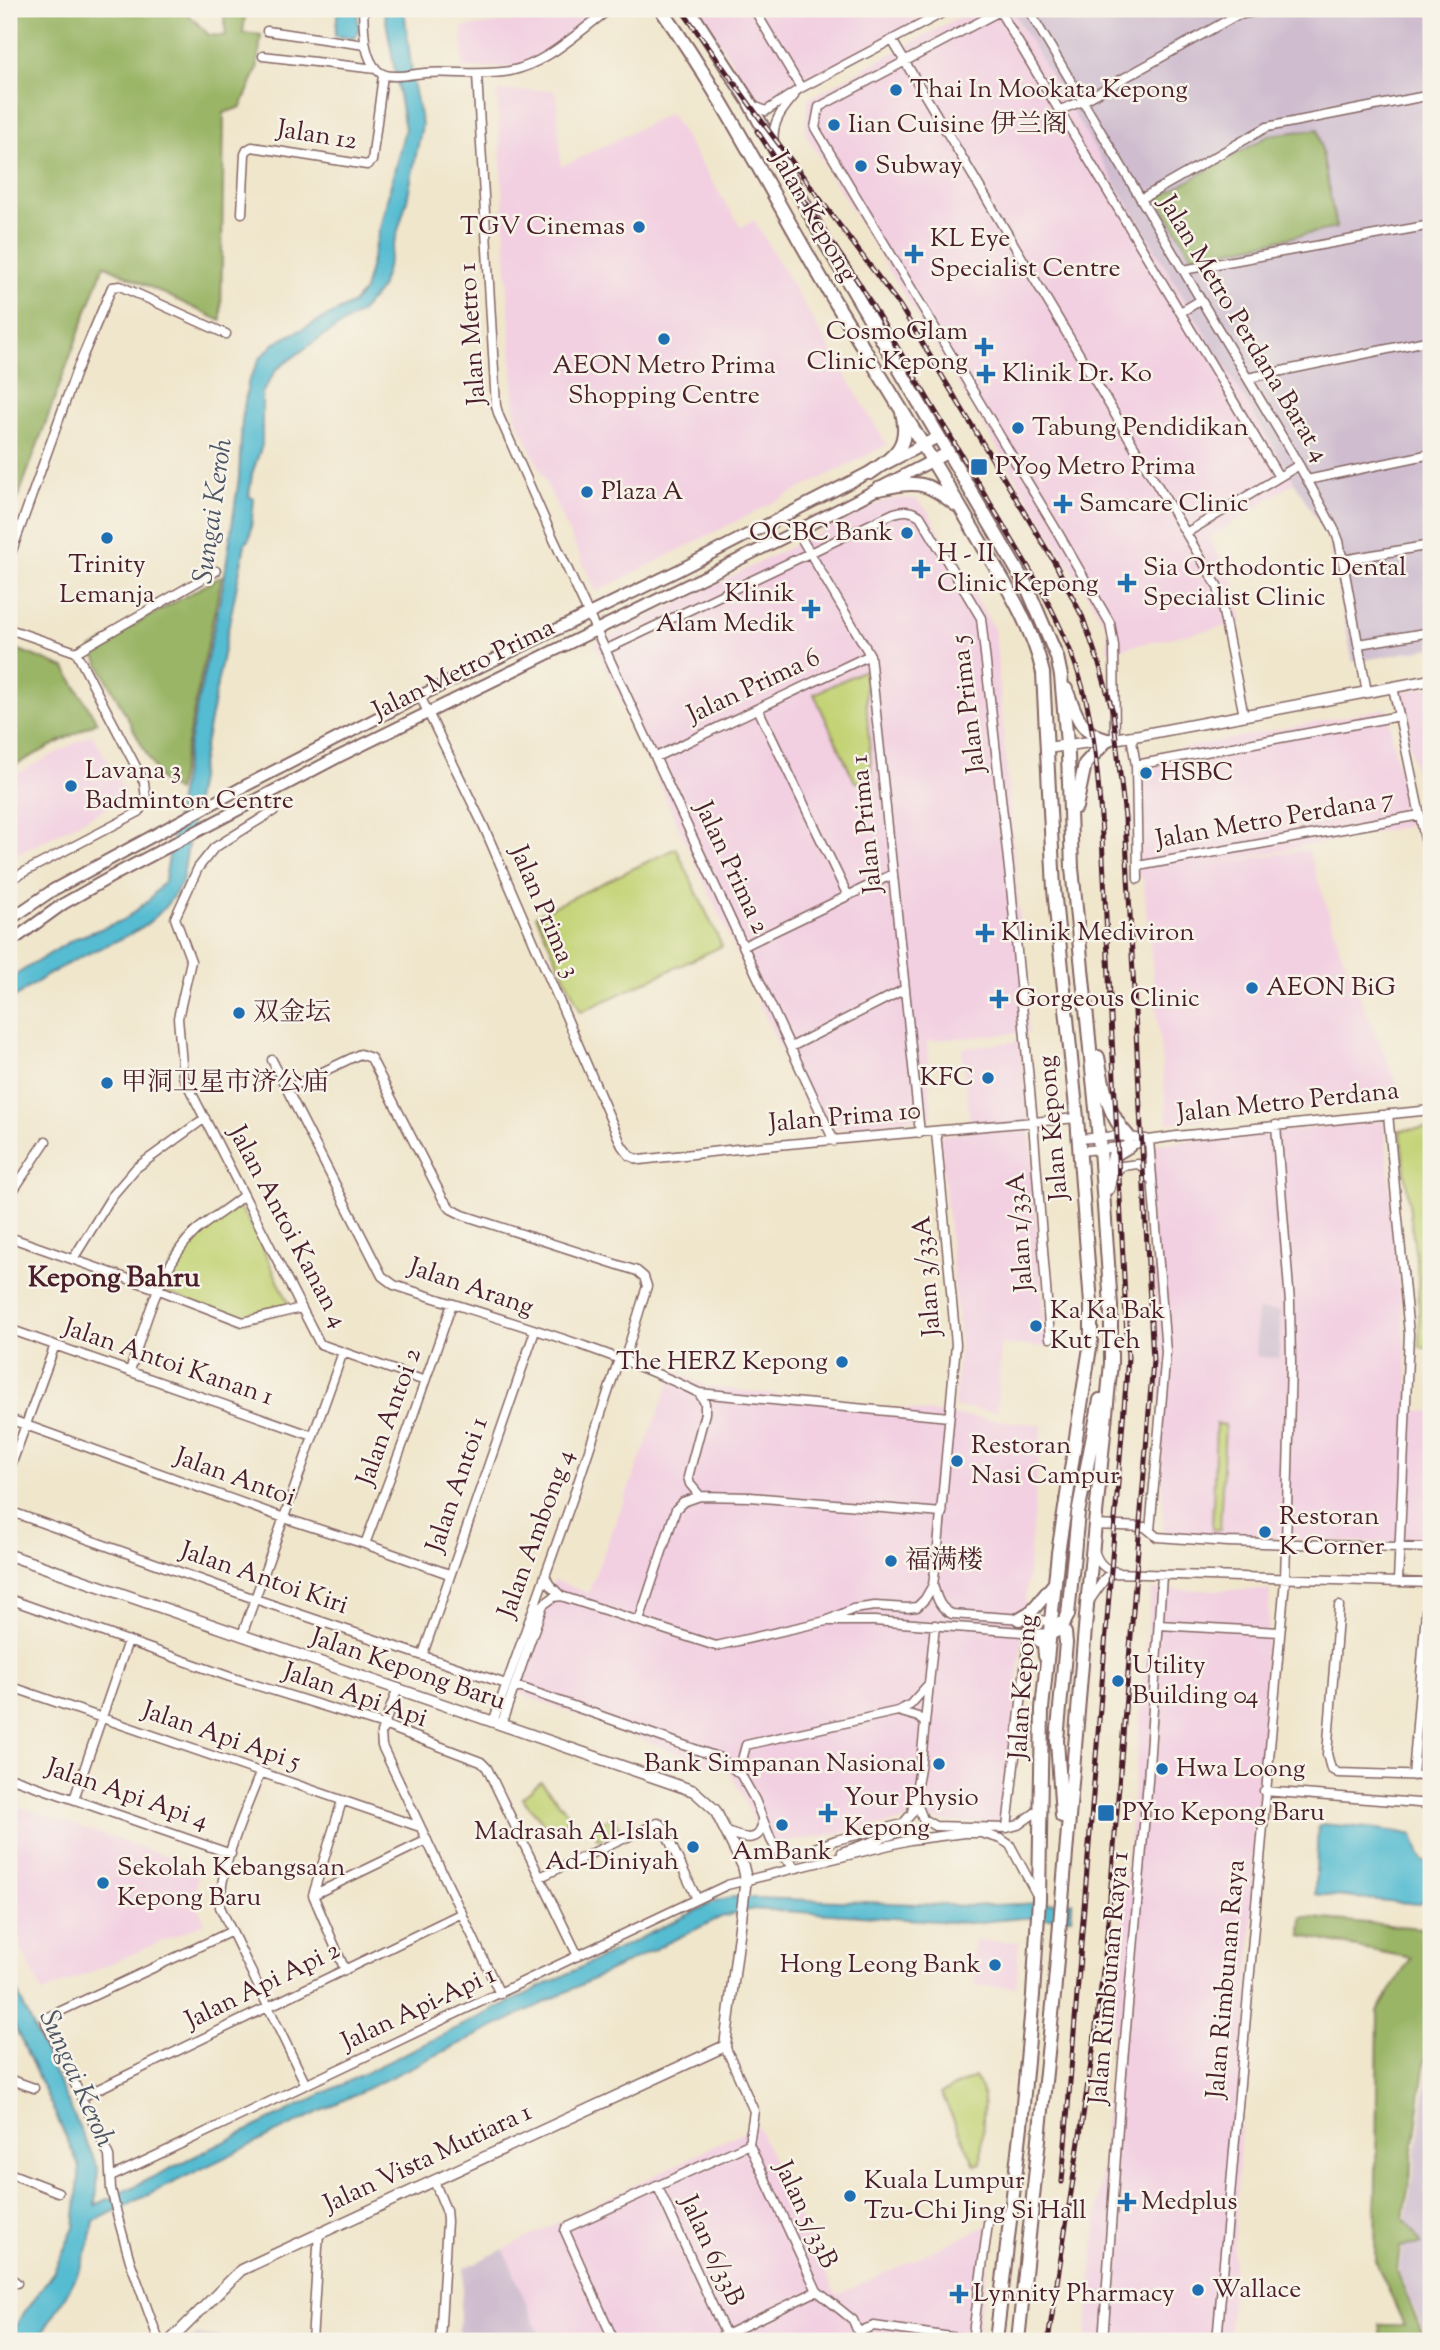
<svg xmlns="http://www.w3.org/2000/svg" width="1440" height="2350" font-family="'Sorts Mill Goudy','Noto Serif SC',serif">
	<style>
		.built { fill: #f2cfe1 }
		.industrial { fill: #cfbdcf }
		.green { fill: #c3d375; stroke: #867950; stroke-width: 2 }
		.forest { fill: #9ab566; stroke: #726a48; stroke-width: 2 }
		.water { fill: #54bcd1; stroke: #4f6e7e; stroke-width: 2 }
		.lines { fill: none; stroke-linecap: round; stroke-linejoin: round }
		.minor-casing { stroke: #846563; stroke-width: 11 }
		.tertiary-casing { stroke: #846563; stroke-width: 13 }
		.secondary-casing { stroke: #846563; stroke-width: 14 }
		.primary-casing { stroke: #846563; stroke-width: 16 }
		.minor { stroke: #fff; stroke-width: 8 }
		.tertiary { stroke: #fff; stroke-width: 10 }
		.secondary { stroke: #fff; stroke-width: 10 }
		.primary { stroke: #fff; stroke-width: 12 }
		.rail-casing { stroke: #4a1f2b; stroke-width: 5 }
		.rail { stroke: #f7f3e8; stroke-width: 2.5; stroke-dasharray: 8; stroke-linecap: butt }
		.poi-dot { fill: #1f6fb2; stroke: #f7f3e8; stroke-width: 2.5 }
		.labels { text-anchor: middle; dominant-baseline: central; stroke-width: 5; stroke-linejoin: round; paint-order: stroke }
		.poi-label { font-size: 26px; fill: #4a1f2b; stroke: #f7f3e8; text-anchor: start }
		.street-label { font-size: 26px; fill: #4a1f2b; stroke: #f7f3e8 }
		.water-label { font-size: 28px; font-style: italic; fill: #4e5665; stroke: #f7f3e8 }
		.neighbourhood-label { font-size: 28px; font-weight: bold; fill: #4a1f2b; stroke: #f7f3e8 }
	</style>
	<rect width="100%" height="100%" fill="#f7f3e8"/>
	<filter id="ink" filterUnits="userSpaceOnUse"><feTurbulence type="fractalNoise" baseFrequency=".0143" numOctaves="2"/><feDisplacementMap in="SourceGraphic" scale="14" xChannelSelector="R" yChannelSelector="G"/><feConvolveMatrix kernelMatrix="1 2 1 2 8 2 1 2 1" color-interpolation-filters="sRGB"/></filter>
	<filter id="wash" filterUnits="userSpaceOnUse"><feTurbulence type="fractalNoise" baseFrequency=".00686" numOctaves="4" result="noise"/><feDisplacementMap in="SourceGraphic" scale="28" xChannelSelector="R" yChannelSelector="G"/><feGaussianBlur stdDeviation="1.57" result="paint"/><feColorMatrix in="noise" values="0 0 0 0 0 0 0 0 0 0 0 0 0 0 0 0 0 1.4 0 .05"/><feComposite in="paint" operator="in"/></filter>
	<g filter="url(#wash)">
		<rect width="100%" height="100%" fill="#f0e6cc"/>
		<!-- built -->
		<path class="built" d="M535 9H603L541 55 513 67 463 69 462 27 519 21Z
			M700 9H942L764 108 757 103Z
			M974 9H1011L1295 482 1209 538 1234 582 1242 623 1107 651 1108 629 805 133 808 99Z
			M554 90 557 98 561 167 670 113 741 228 754 220 887 445 596 592 515 415 497 91Z
			M897 498 916 499 928 511 995 631 1029 1032 927 1041 932 1116 818 1131 595 644 883 501Z
			M1431 686V848L1399 692Z
			M1387 708 1409 826 1192 868 1308 849 1342 954 1403 1098 1168 1123 1143 877H1137L1133 758Z
			M92 734 125 790 124 799 9 859V778Z
			M1020 1041 1030 1129 1046 1347 1001 1344 997 1412 954 1407 960 1344 940 1135 971 1132 962 1051 964 1048Z
			M1384 1121 1411 1410 1431 1412V1545L1163 1534 1159 1349 1146 1145Z
			M674 1372 707 1387 1042 1425 1004 1825 915 1819 767 1846 731 1773 515 1692 554 1580 588 1593Z
			M1151 1590H1270L1229 2341H1086Z
			M9 1803 199 1867 195 1900 205 1923 42 1993 9 1920Z
			M975 1940 1019 1942 1016 1987 977 1986 971 1962Z
			M757 2125 834 2291 839 2294 993 2223 976 2341H542L504 2249Z"/>
		<!-- industrial -->
		<path class="industrial" d="M1011 9H1431V648L1353 662 1329 540Z
			M1257 1310 1280 1311 1279 1358 1256 1357Z
			M1431 2050V2341H1428L1399 2272Z
			M504 2249 542 2341H458L464 2268Z
			M196 2335H197L288 2341H190Z"/>
		<!-- green -->
		<path class="green" d="M864 670 872 783 855 782 814 694Z
			M676 848 722 946 581 1012 536 915Z
			M1431 1128V1349L1420 1347 1418 1277 1400 1130Z
			M236 1202 253 1228 292 1310 243 1322 157 1289 186 1242Z
			M1216 1424 1225 1425 1220 1530 1212 1529Z
			M541 1782 571 1817 552 1833 522 1798Z
			M613 1816 620 1829 598 1840 592 1827Z
			M975 2077 984 2096 981 2163 975 2165 941 2093Z"/>
		<!-- forest -->
		<path class="forest" d="M9 9H188V14L209 35 226 36 223 9H246L243 33 261 35 257 70 241 107 224 113 221 321 104 265 9 522Z
			M1318 129 1336 228 1193 258 1158 198 1270 135Z
			M222 576 177 791 161 781 91 649Z
			M9 646 65 668 97 722 9 768Z
			M1302 1917 1431 1929V2043L1426 2053 1404 2219 1422 2244 1400 2247 1397 2271 1425 2341H1382L1380 2325H1404L1375 2260 1378 2011 1411 1958 1301 1936Z"/>
		<!-- water -->
		<path class="water" d="M338 9 357 10 359 30 354 38 335 36Z
			M384 9H404L413 83 422 125 407 200 381 288 360 313 311 344 276 370 262 393V445L252 474 249 496 254 499 250 537 245 544 201 765 182 882C155 930 129 934 83 956 57 968 31 985 9 1002V979L74 939 124 920 149 900 165 880 187 753 224 580 239 478 242 420 248 383 260 358 275 343 352 304 364 291 405 129Z
			M1323 1824C1353 1827 1384 1828 1413 1835L1422 1861 1431 1863V1896L1419 1904 1315 1894 1318 1827Z
			M732 1897 970 1906 1072 1902 1071 1918H1022L969 1923 753 1909 721 1917 94 2221C89 2265 60 2305 37 2341H9V2337L21 2317 54 2271 74 2228 80 2167 9 2014V1974L98 2168 96 2205 718 1900Z"/>
	</g>
	<g filter="url(#ink)">
		<g class="lines">
			<!-- minor casing -->
			<g class="minor-casing">
				<path id="minor" d="M363 9C364 29 363 55 377 70 387 81 412 74 424 73 453 71 482 76 510 71 547 64 580 30 610 9
					M754 9 801 88
					M1028 9 1299 465 1335 531 1339 541 1367 692
					M267 31 365 45
					M892 40 1218 587 1244 716
					M263 56 376 69
					M477 74 496 406 499 416 548 527 834 1141
					M754 106 766 111 801 88 950 9
					M1060 110 1083 101 1237 15 1272 9
					M774 143C771 123 782 110 794 96
					M1141 199 1267 127 1431 95
					M242 213 245 154 247 150 252 147 367 165 372 161 383 75
					M1183 270 1431 225
					M1181 312 1201 300
					M1248 378 1431 340
					M1307 480 1431 454
					M797 531 870 655 920 1133
					M1186 533 1299 465
					M9 559 76 372 112 287 120 286 226 334
					M1343 560 1431 545
					M9 629 76 652 144 782 146 799 139 812 9 880
					M1359 644 1431 632
					M607 649 894 513C904 510 911 510 920 516L981 618 1011 887 1033 1123 1050 1338
					M76 652 216 571
					M1393 687 1431 868
					M420 696 484 827 622 1146 630 1156 640 1160 755 1147 1077 1118
					M758 709 848 896
					M1131 736 1136 765 1138 879
					M1115 739 1114 646 1110 623 1057 531 815 128 819 107 998 12 1002 15 1279 477
					M656 757 870 655
					M1136 765 1399 716
					M275 810 214 848 198 868 175 918 191 961 178 1018 183 1076 320 1344 425 1381
					M1138 866 1420 815
					M744 946 893 874
					M791 1047 905 989
					M272 1060 382 1276 394 1285C494 1318 605 1347 699 1393L949 1417
					M287 1089 360 1054 371 1058 443 1199 451 1209 463 1215 637 1271 644 1277 647 1286 624 1361
					M1388 1114 1409 1334 1398 1581
					M1079 1139 1117 1136 1146 1139
					M1149 1140 1166 1352 1150 1530
					M1080 1151 1129 1146 1149 1140 1177 1136 1431 1110
					M1112 1176 1122 1166 1138 1164 1146 1169 1149 1178
					M9 1197 46 1141
					M9 1237 157 1289 243 1322 301 1308
					M73 1259 112 1196 136 1168 205 1118
					M9 1329 313 1436
					M130 1371C144 1327 161 1263 196 1231 211 1218 229 1208 244 1195
					M699 1393 705 1403V1413L688 1477 690 1484 700 1496
					M9 1419 284 1518 365 1544 449 1574
					M9 1471 55 1345
					M9 1511 255 1599 506 1684
					M1094 1525 1145 1527 1157 1537 1228 1542 1431 1548
					M365 1544 408 1430 452 1304
					M1094 1550C1098 1563 1104 1570 1118 1572
					M545 1575 549 1584 561 1596 716 1646 826 1621 853 1609 875 1606 907 1608 917 1607 925 1599 933 1585 938 1547 956 1344 936 1132
					M933 1585C937 1598 939 1608 952 1614L1051 1621
					M9 1599 230 1677 384 1725 481 1762 487 1768 578 1956
					M1090 1600 1106 1577 1114 1573 1431 1583
					M1339 1606 1327 1754 1331 1769 1338 1773 1431 1776
					M639 1621 676 1509 683 1502 700 1496 750 1497 942 1513
					M829 1621H874L1050 1634
					M1159 1625 1279 1632
					M242 1635 343 1352
					M423 1654 535 1331
					M9 1686 420 1827
					M398 1688 381 1733 382 1746 500 1994
					M513 1691 516 1688H522L720 1758 741 1775 755 1800 771 1840 779 1854 797 1868
					M898 1711 918 1717 925 1723
					M493 1722 576 1489 619 1359
					M501 1725 543 1605 554 1597 561 1596
					M260 1773C245 1813 220 1864 220 1907L306 2085
					M741 1775V1764L746 1745 898 1711 910 1705 927 1686
					M1413 1776 1426 1611
					M9 1777 231 1854
					M1264 1791 1431 1804
					M74 1799 128 1641
					M342 1801 313 1895 345 1970
					M916 1801 923 1819 935 1826 1007 1828 1018 1825 1039 1810
					M1007 1828 1029 1631
					M725 1831C741 1838 763 1846 762 1819
					M783 1852 787 1856 796 1855 836 1840 903 1824
					M842 1852 894 1834 912 1813 921 1762 935 1625
					M540 1877 658 1823 662 1825 697 1899
					M313 1895 427 1840
					M725 2046 754 2111 749 2144
					M9 2079 34 2088
					M82 2097 462 1913
					M749 2144 817 2291 853 2320 858 2332 874 2326 979 2341
					M9 2173 58 2192
					M111 2177 727 1885 910 1840 964 1833H981L1001 1839 1010 1845 1038 1897
					M434 2181 446 2210 447 2221 440 2341
					M657 2185 726 2335
					M9 2277 17 2283
					M159 2341 130 2261 118 2218 111 2189 109 2156 46 2023V2018L232 1931
					M312 2341 319 2232
					M614 2341 565 2231 566 2228 749 2144
					M713 2341 817 2291
					M972 2341 989 2216 1012 2214
					M1103 2341 1121 2084 1148 1781 1162 1576
					M1217 2341 1285 1580 1291 1363 1290 1303 1276 1125"/>
			</g>
			<!-- tertiary casing -->
			<g class="tertiary-casing">
				<path id="tertiary" d="M1047 748 1140 735 1431 680
					M9 1555 694 1791 715 1810 743 1866 746 1879 725 2046 241 2270 170 2341"/>
			</g>
			<!-- secondary casing -->
			<g class="secondary-casing">
				<path id="secondary" d="M9 920 53 890 245 786 420 696 679 570 938 437
					M9 943 63 904 118 873 338 757 797 531 947 453"/>
			</g>
			<!-- primary casing -->
			<g class="primary-casing">
				<path id="primary" d="M661 9C727 102 778 207 837 305 883 380 930 455 974 531 1001 577 1031 621 1043 673L1054 889 1077 1118 1091 1304V1341L1058 1553 1042 1709 1039 1899 1033 1995 1021 2126 996 2341
					M689 9 748 100 826 244 1027 587 1057 657 1061 676 1068 755 1072 868 1100 1149 1111 1306V1363L1087 1605 1054 1995 1018 2341
					M870 473C896 455 910 446 902 412
					M878 489C918 481 924 480 956 505
					M1066 689C1076 713 1079 733 1107 740L1085 764 1076 807
					M1098 1057C1104 1088 1106 1112 1128 1136
					M1108 1188 1114 1155 1129 1146
					M1019 1619 1031 1612 1055 1583
					M1058 1624 1065 1633 1066 1643 1057 1740 1062 1816
					M1029 1631 1044 1644 1045 1656
					M1050 1634 1061 1628 1068 1615 1078 1513 1100 1400"/>
			</g>
			<!-- minor -->
			<use href="#minor" class="minor"/>
			<!-- tertiary -->
			<use href="#tertiary" class="tertiary"/>
			<!-- secondary -->
			<use href="#secondary" class="secondary"/>
			<!-- primary -->
			<use href="#primary" class="primary"/>
			<!-- rail casing -->
			<g class="rail-casing">
				<path id="rail" d="M681 9 766 127 900 306 1056 565 1083 618 1100 667 1113 712 1125 818 1153 1361 1106 1947 1093 2051 1048 2341
					M757 131 859 283 1040 587C1055 615 1068 642 1078 672 1094 719 1097 769 1101 817L1128 1358 1062 2182"/>
			</g>
			<!-- rail -->
			<use href="#rail" class="rail"/>
		</g>
	</g>
	<!-- markers -->
	<g class="poi-dot">
		<circle cx="896" cy="90" r="7"/>
		<circle cx="834" cy="125" r="7"/>
		<circle cx="861" cy="166" r="7"/>
		<circle cx="639" cy="227" r="7"/>
		<path d="M910.5 243.5h7v7h7v7h-7v7h-7v-7h-7v-7h7z"/>
		<circle cx="664" cy="339" r="7"/>
		<path d="M980.5 336.5h7v7h7v7h-7v7h-7v-7h-7v-7h7z"/>
		<path d="M982.5 363.5h7v7h7v7h-7v7h-7v-7h-7v-7h7z"/>
		<circle cx="1018" cy="428" r="7"/>
		<rect x="970" y="458" width="18" height="18" rx="3.5"/>
		<circle cx="587" cy="492" r="7"/>
		<path d="M1059.5 493.5h7v7h7v7h-7v7h-7v-7h-7v-7h7z"/>
		<circle cx="907" cy="533" r="7"/>
		<circle cx="107" cy="538" r="7"/>
		<path d="M917.5 558.5h7v7h7v7h-7v7h-7v-7h-7v-7h7z"/>
		<path d="M1123.5 572.5h7v7h7v7h-7v7h-7v-7h-7v-7h7z"/>
		<path d="M807.5 598.5h7v7h7v7h-7v7h-7v-7h-7v-7h7z"/>
		<circle cx="1146" cy="773" r="7"/>
		<circle cx="71" cy="786" r="7"/>
		<path d="M981.5 922.5h7v7h7v7h-7v7h-7v-7h-7v-7h7z"/>
		<circle cx="1252" cy="988" r="7"/>
		<path d="M995.5 988.5h7v7h7v7h-7v7h-7v-7h-7v-7h7z"/>
		<circle cx="239" cy="1013" r="7"/>
		<circle cx="988" cy="1078" r="7"/>
		<circle cx="107" cy="1083" r="7"/>
		<circle cx="1036" cy="1326" r="7"/>
		<circle cx="842" cy="1362" r="7"/>
		<circle cx="957" cy="1461" r="7"/>
		<circle cx="1265" cy="1532" r="7"/>
		<circle cx="891" cy="1561" r="7"/>
		<circle cx="1118" cy="1681" r="7"/>
		<circle cx="939" cy="1764" r="7"/>
		<circle cx="1162" cy="1769" r="7"/>
		<path d="M824.5 1802.5h7v7h7v7h-7v7h-7v-7h-7v-7h7z"/>
		<rect x="1097" y="1804" width="18" height="18" rx="3.5"/>
		<circle cx="782" cy="1825" r="7"/>
		<circle cx="693" cy="1847" r="7"/>
		<circle cx="103" cy="1883" r="7"/>
		<circle cx="995" cy="1965" r="7"/>
		<circle cx="850" cy="2196" r="7"/>
		<path d="M1123.5 2191.5h7v7h7v7h-7v7h-7v-7h-7v-7h7z"/>
		<circle cx="1198" cy="2290" r="7"/>
		<path d="M955.5 2283.5h7v7h7v7h-7v7h-7v-7h-7v-7h7z"/>
	</g>
	<g class="labels">
		<!-- poi labels -->
		<g class="poi-label">
			<text x="910" y="90">Thai In Mookata Kepong</text>
			<text x="848" y="125">Iian Cuisine 伊兰阁</text>
			<text x="875" y="166">Subway</text>
			<text x="625" y="227" text-anchor="end">TGV Cinemas</text>
			<text x="930" y="239">KL Eye<tspan x="930" dy="30">Specialist Centre</tspan></text>
			<text x="968" y="332" text-anchor="end">CosmoGlam<tspan x="968" dy="30">Clinic Kepong</tspan></text>
			<text x="664" y="366" text-anchor="middle">AEON Metro Prima<tspan x="664" dy="30">Shopping Centre</tspan></text>
			<text x="1002" y="374">Klinik Dr. Ko</text>
			<text x="1032" y="428">Tabung Pendidikan</text>
			<text x="995" y="467">PY09 Metro Prima</text>
			<text x="601" y="492">Plaza A</text>
			<text x="1079" y="504">Samcare Clinic</text>
			<text x="893" y="533" text-anchor="end">OCBC Bank</text>
			<text x="937" y="554">H - II<tspan x="937" dy="30">Clinic Kepong</tspan></text>
			<text x="107" y="565" text-anchor="middle">Trinity<tspan x="107" dy="30">Lemanja</tspan></text>
			<text x="1143" y="568">Sia Orthodontic Dental<tspan x="1143" dy="30">Specialist Clinic</tspan></text>
			<text x="795" y="594" text-anchor="end">Klinik<tspan x="795" dy="30">Alam Medik</tspan></text>
			<text x="85" y="771">Lavana 3<tspan x="85" dy="30">Badminton Centre</tspan></text>
			<text x="1160" y="773">HSBC</text>
			<text x="1001" y="933">Klinik Mediviron</text>
			<text x="1266" y="988">AEON BiG</text>
			<text x="1015" y="999">Gorgeous Clinic</text>
			<text x="253" y="1013">双金坛</text>
			<text x="974" y="1078" text-anchor="end">KFC</text>
			<text x="121" y="1083">甲洞卫星市济公庙</text>
			<text x="1050" y="1311">Ka Ka Bak<tspan x="1050" dy="30">Kut Teh</tspan></text>
			<text x="828" y="1362" text-anchor="end">The HERZ Kepong</text>
			<text x="971" y="1446">Restoran<tspan x="971" dy="30">Nasi Campur</tspan></text>
			<text x="1279" y="1517">Restoran<tspan x="1279" dy="30">K Corner</tspan></text>
			<text x="905" y="1561">福满楼</text>
			<text x="1132" y="1666">Utility<tspan x="1132" dy="30">Building 04</tspan></text>
			<text x="925" y="1764" text-anchor="end">Bank Simpanan Nasional</text>
			<text x="1176" y="1769">Hwa Loong</text>
			<text x="844" y="1798">Your Physio<tspan x="844" dy="30">Kepong</tspan></text>
			<text x="1122" y="1813">PY10 Kepong Baru</text>
			<text x="679" y="1832" text-anchor="end">Madrasah Al-Islah<tspan x="679" dy="30">Ad-Diniyah</tspan></text>
			<text x="782" y="1852" text-anchor="middle">AmBank</text>
			<text x="117" y="1868">Sekolah Kebangsaan<tspan x="117" dy="30">Kepong Baru</tspan></text>
			<text x="981" y="1965" text-anchor="end">Hong Leong Bank</text>
			<text x="864" y="2181">Kuala Lumpur<tspan x="864" dy="30">Tzu-Chi Jing Si Hall</tspan></text>
			<text x="1141" y="2202">Medplus</text>
			<text x="1212" y="2290">Wallace</text>
			<text x="973" y="2294">Lynnity Pharmacy</text>
		</g>
		<!-- street labels -->
		<g class="street-label">
			<text transform="translate(317 136) rotate(9)">Jalan 12</text>
			<text transform="translate(813 217) rotate(60)">Jalan Kepong</text>
			<text transform="translate(1243 329) rotate(59)">Jalan Metro Perdana Barat 4</text>
			<text transform="translate(473 334) rotate(-94)">Jalan Metro 1</text>
			<text transform="translate(464 670) rotate(-26)">Jalan Metro Prima</text>
			<text transform="translate(754 687) rotate(-25)">Jalan Prima 6</text>
			<text transform="translate(969 704) rotate(-97)">Jalan Prima 5</text>
			<text transform="translate(1275 820) rotate(-10)">Jalan Metro Perdana 7</text>
			<text transform="translate(867 824) rotate(-96)">Jalan Prima 1</text>
			<text transform="translate(731 868) rotate(65)">Jalan Prima 2</text>
			<text transform="translate(544 912) rotate(67)">Jalan Prima 3</text>
			<text transform="translate(1288 1103) rotate(-6)">Jalan Metro Perdana</text>
			<text transform="translate(845 1118) rotate(-5)">Jalan Prima 10</text>
			<text transform="translate(1054 1128) rotate(-95)">Jalan Kepong</text>
			<text transform="translate(287 1227) rotate(62)">Jalan Antoi Kanan 4</text>
			<text transform="translate(1021 1232) rotate(-94)">Jalan 1/33A</text>
			<text transform="translate(928 1276) rotate(-95)">Jalan 3/33A</text>
			<text transform="translate(471 1288) rotate(19)">Jalan Arang</text>
			<text transform="translate(168 1363) rotate(19)">Jalan Antoi Kanan 1</text>
			<text transform="translate(390 1417) rotate(-70)">Jalan Antoi 2</text>
			<text transform="translate(235 1478) rotate(20)">Jalan Antoi</text>
			<text transform="translate(458 1485) rotate(-71)">Jalan Antoi 1</text>
			<text transform="translate(537 1534) rotate(-70)">Jalan Ambong 4</text>
			<text transform="translate(264 1579) rotate(19)">Jalan Antoi Kiri</text>
			<text transform="translate(408 1670) rotate(19)">Jalan Kepong Baru</text>
			<text transform="translate(1024 1687) rotate(-86)">Jalan Kepong</text>
			<text transform="translate(355 1696) rotate(19)">Jalan Api Api</text>
			<text transform="translate(221 1737) rotate(19)">Jalan Api Api 5</text>
			<text transform="translate(127 1795) rotate(19)">Jalan Api Api 4</text>
			<text transform="translate(1110 1978) rotate(-85)">Jalan Rimbunan Raya 1</text>
			<text transform="translate(1227 1979) rotate(-85)">Jalan Rimbunan Raya</text>
			<text transform="translate(263 1986) rotate(-26)">Jalan Api Api 2</text>
			<text transform="translate(419 2009) rotate(-25)">Jalan Api-Api 1</text>
			<text transform="translate(428 2159) rotate(-25)">Jalan Vista Mutiara 1</text>
			<text transform="translate(805 2215) rotate(65)">Jalan 5/33B</text>
			<text transform="translate(711 2251) rotate(65)">Jalan 6/33B</text>
		</g>
		<!-- water labels -->
		<g class="water-label">
			<text transform="translate(214 511) rotate(-82)">Sungai Keroh</text>
			<text transform="translate(76 2079) rotate(66)">Sungai Keroh</text>
		</g>
		<!-- neighbourhood labels -->
		<g class="neighbourhood-label">
			<text x="114" y="1279">Kepong Bahru</text>
		</g>
	</g>
	<!-- margin -->
	<rect width="1440" height="2350" fill="none" stroke="#f7f3e8" stroke-width="35"/>
</svg>
